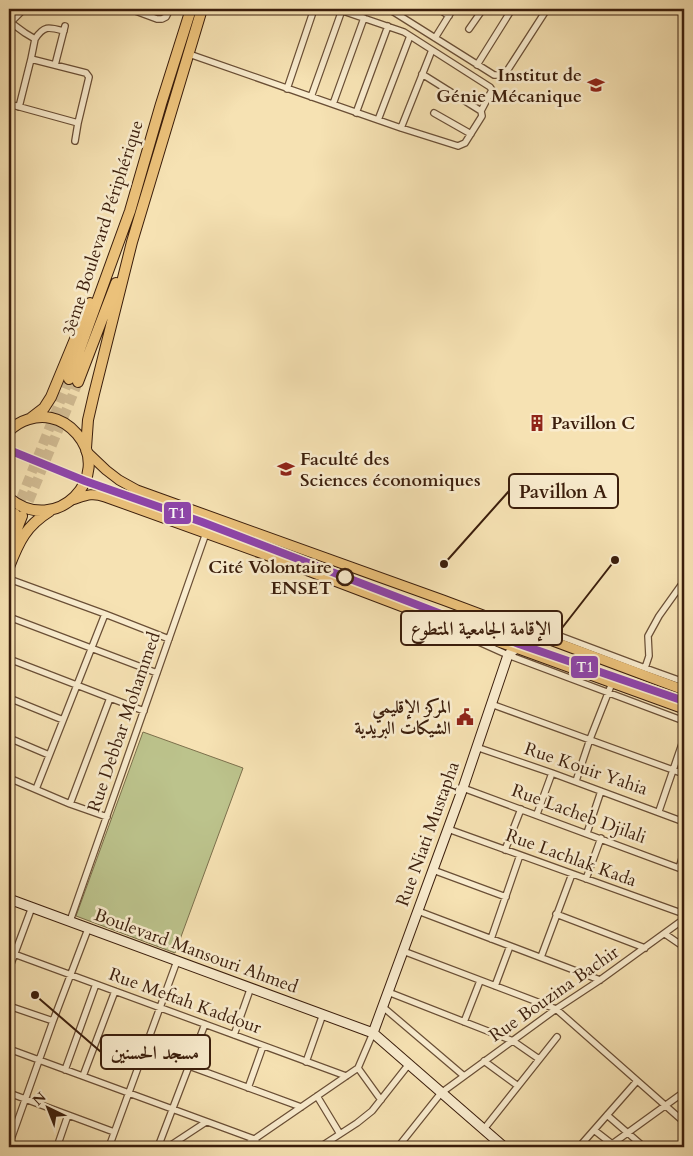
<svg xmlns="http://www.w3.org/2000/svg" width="693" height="1156" font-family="Cardo,Amiri,serif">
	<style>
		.green { fill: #bcc38c; stroke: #7c704c }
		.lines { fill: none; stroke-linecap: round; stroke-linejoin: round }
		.trunk-tunnel { stroke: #d1bb92; stroke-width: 10; stroke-dasharray: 10 5; stroke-linecap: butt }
		.minor-casing { stroke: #6a4f36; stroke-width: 8 }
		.secondary-casing { stroke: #3b1e0c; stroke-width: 11 }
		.primary-casing { stroke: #3b1e0c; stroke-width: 11 }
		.trunk-casing { stroke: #3b1e0c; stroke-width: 12 }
		.minor { stroke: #f9ecce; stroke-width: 5.5 }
		.secondary { stroke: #f9ecce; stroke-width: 9 }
		.primary { stroke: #ebc17a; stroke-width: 9 }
		.trunk { stroke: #ebc17a; stroke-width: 10 }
		.tram-1-casing { stroke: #f9ecce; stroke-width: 11 }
		.tram-1 { stroke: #8e44ad; stroke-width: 8 }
		.stop-dot { fill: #f9ecce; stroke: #3b1e0c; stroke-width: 2.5 }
		.labels { text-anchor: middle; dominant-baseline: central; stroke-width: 5; stroke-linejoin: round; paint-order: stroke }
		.poi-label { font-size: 18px; font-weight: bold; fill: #3b1e0c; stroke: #f9ecce; text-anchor: end }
		.street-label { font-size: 18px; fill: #3b1e0c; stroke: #f9ecce }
		.stop-label { font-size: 18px; font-weight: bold; fill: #3b1e0c; stroke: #f9ecce; text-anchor: end }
		.leader { fill: none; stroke: #3b1e0c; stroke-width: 2 }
		.callout-dot { fill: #3b1e0c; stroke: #f9ecce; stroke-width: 2 }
		.callout { fill: #f9ecce; stroke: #3b1e0c; stroke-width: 2 }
		.callout-label { font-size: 19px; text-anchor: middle; font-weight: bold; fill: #3b1e0c }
		.line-badge { stroke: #f9ecce; stroke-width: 2 }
		.badge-label { font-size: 14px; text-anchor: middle; font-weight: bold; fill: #fff }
	</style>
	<rect width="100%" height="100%" fill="#f6e2b3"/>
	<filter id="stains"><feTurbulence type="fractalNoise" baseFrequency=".004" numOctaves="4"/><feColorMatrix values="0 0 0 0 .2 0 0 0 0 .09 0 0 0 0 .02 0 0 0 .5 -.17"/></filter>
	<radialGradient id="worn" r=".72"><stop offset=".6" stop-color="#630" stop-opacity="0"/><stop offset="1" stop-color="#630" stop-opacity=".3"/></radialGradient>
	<!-- green -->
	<path class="green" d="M143 732 243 768 175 953 76 916Z"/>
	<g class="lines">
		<!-- trunk-tunnel -->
		<path class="trunk-tunnel" d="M15 514 69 379
			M23 515 78 382"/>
		<!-- minor casing -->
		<g class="minor-casing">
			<path id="minor" d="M130 9 157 19H162L166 17 170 9
				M337 9 404 32 490 87 492 90 481 111
				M389 9 494 75H501L507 71 547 9
				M439 9 449 16
				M10 22 25 33 35 39C44 25 49 27 64 31
				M9 24 24 9
				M469 29 483 9
				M435 38 453 9
				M189 54 401 128 458 146 465 143 482 116 481 111 422 74
				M31 59 86 73 89 77 78 123 75 141
				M55 65 65 26
				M477 65 512 9
				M287 89 314 9
				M311 97 342 10
				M9 104 78 123
				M333 104 364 18
				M19 107 31 59 35 39
				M356 113 388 26
				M434 113 471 134
				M378 120 410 36
				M401 128 432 50
				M9 579 105 614 169 639
				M493 615 512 618 645 668 684 682
				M9 617 157 673
				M463 633 479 642 508 655 684 721
				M9 659 144 711
				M645 668 649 656 648 636 659 616 684 581
				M9 698 63 720
				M491 704 684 774
				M9 738 49 755
				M476 747 552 773 684 822
				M9 778 70 804 107 817
				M576 781 590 739 612 683
				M463 788 684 870
				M36 789 105 614
				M70 804 110 698
				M659 811 684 738
				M537 814 552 773
				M448 829 684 914
				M587 833 601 791
				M505 850 521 809
				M679 868 684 852
				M433 870 506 897
				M586 879 601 838
				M418 911 600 980
				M556 914 645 948
				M70 921 206 533
				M665 934 684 947
				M491 939 520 855
				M403 951 556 1009 684 1122
				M14 954 346 1076
				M541 957 572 874
				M9 969 32 907
				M495 986 510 946
				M388 992 513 1041 539 1059
				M9 1006 53 1021
				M383 1007 464 1076
				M464 1022 480 981
				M234 1035 251 987
				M9 1049 254 1139 260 1147
				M484 1061 518 1086
				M306 1062 323 1014
				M189 1066 301 1107
				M358 1068 381 1100
				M65 1070 96 984
				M83 1076 115 991
				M248 1088 263 1046
				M9 1093 114 1132
				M317 1096 340 1134
				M607 1115 644 1147
				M484 1129 557 1037
				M594 1130 612 1144
				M9 1145 53 1021 88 929
				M57 1147 68 1115
				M109 1147 177 961
				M158 1147 205 1024
				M168 1147 206 1122
				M243 1147 358 1068 373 1033
				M320 1147 357 1123 372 1111 409 1064
				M398 1147 441 1093 556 1009 600 980 684 919
				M579 1147 637 1081
				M608 1147 684 1092"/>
		</g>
		<!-- secondary casing -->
		<g class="secondary-casing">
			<path id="secondary" d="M9 899 373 1033 504 1147
				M373 1033 463 788 508 655 516 648 528 632"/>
		</g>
		<!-- primary casing -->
		<g class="primary-casing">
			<path id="primary" d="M86 451 106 470 119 480 137 490 443 600 684 690
				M72 500C85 496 91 492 105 497L274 558 453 626 516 648 684 709"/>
		</g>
		<!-- trunk casing -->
		<g class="trunk-casing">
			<path id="trunk" d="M69 379 130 211 161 104 191 9
				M78 382 116 283
				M31 418 44 408 51 397 90 303
				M9 431C20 420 36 415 51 418 61 420 70 426 77 434 114 477 56 537 9 498
				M86 448 88 420 94 394 132 242 202 9
				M9 530 15 514
				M9 549 22 516
				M9 567C19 541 26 526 50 511"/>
		</g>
		<!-- minor -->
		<use href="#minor" class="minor"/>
		<!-- secondary -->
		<use href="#secondary" class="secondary"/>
		<!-- primary -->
		<use href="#primary" class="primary"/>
		<!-- trunk -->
		<use href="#trunk" class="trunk"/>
		<!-- tram-1 casing -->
		<g class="tram-1-casing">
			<path id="tram-1" d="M9 450 85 481 202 522 519 644 684 701"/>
		</g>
		<!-- tram-1 -->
		<use href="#tram-1" class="tram-1"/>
	</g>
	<!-- icons -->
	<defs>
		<g id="university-bare" transform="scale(1.35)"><path d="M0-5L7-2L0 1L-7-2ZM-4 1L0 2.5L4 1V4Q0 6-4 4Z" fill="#8f2418" stroke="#f9ecce" stroke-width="2.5" paint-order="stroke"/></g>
		<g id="building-bare" transform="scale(1.35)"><path d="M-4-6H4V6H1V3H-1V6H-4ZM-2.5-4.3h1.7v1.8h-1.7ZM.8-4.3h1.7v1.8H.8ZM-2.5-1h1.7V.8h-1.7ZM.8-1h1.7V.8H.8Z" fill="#8f2418" stroke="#f9ecce" stroke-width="2.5" paint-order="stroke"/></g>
		<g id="civic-bare" transform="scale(1.35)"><path d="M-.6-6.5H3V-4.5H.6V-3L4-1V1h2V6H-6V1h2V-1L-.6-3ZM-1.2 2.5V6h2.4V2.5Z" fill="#8f2418" stroke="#f9ecce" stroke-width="2.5" paint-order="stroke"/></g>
	</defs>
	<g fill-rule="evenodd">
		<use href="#university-bare" x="596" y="85"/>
		<use href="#building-bare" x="537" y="423"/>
		<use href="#university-bare" x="286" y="469"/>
		<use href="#civic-bare" x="465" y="717"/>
	</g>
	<!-- markers -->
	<circle class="stop-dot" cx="345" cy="577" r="8"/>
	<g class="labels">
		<!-- poi labels -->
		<g class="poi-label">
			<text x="582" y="75">Institut de<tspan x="582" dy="21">Génie Mécanique</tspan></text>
			<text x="551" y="423" text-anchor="start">Pavillon C</text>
			<text x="300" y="459" text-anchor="start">Faculté des<tspan x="300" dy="21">Sciences économiques</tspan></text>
			<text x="451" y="707">المركز الإقليمي<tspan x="451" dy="21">الشيكات البريدية</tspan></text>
		</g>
		<!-- street labels -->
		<g class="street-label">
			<text transform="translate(103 228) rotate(-72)">3ème Boulevard Périphérique</text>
			<text transform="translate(124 722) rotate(-71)">Rue Debbar Mohammed</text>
			<text transform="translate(586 769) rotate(19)">Rue Kouir Yahia</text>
			<text transform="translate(579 814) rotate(20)">Rue Lacheb Djilali</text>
			<text transform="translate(428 834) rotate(-70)">Rue Niati Mustapha</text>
			<text transform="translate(571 858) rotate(20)">Rue Lachlak Kada</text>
			<text transform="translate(196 951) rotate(20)">Boulevard Mansouri Ahmed</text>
			<text transform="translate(554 994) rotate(-35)">Rue Bouzina Bachir</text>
			<text transform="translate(185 1001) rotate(20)">Rue Meftah Kaddour</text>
		</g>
		<!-- stop labels -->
		<g class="stop-label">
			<text x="332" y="567">Cité Volontaire<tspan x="332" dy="21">ENSET</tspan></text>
		</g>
	</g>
	<!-- callouts -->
	<path class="leader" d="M444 564L509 491M615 560L562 628M35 995L101 1052"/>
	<g class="callout-dot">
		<circle cx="444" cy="564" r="5"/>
		<circle cx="615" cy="560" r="5"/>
		<circle cx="35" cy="995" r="5"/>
	</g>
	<g class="callout">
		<rect x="509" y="474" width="109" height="34" rx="5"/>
		<rect x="401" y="611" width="161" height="34" rx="5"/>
		<rect x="101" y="1035" width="109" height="34" rx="5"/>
	</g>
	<g class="callout-label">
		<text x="563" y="498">Pavillon A</text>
		<text x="481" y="635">الإقامة الجامعية المتطوع</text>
		<text x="155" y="1059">مسجد الحسنين</text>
	</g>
	<g class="line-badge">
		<rect x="163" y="501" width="29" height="24" rx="5" fill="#8e44ad"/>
		<rect x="570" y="655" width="29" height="24" rx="5" fill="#8e44ad"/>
	</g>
	<g class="badge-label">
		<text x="177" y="518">T1</text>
		<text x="585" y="672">T1</text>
	</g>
	<!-- margin -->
	<rect width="693" height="1156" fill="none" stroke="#f6e2b3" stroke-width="30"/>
	<rect x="10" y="10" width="673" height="1136" fill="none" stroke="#3b1e0c" stroke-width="2.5"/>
	<rect x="15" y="15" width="663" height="1126" fill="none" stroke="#3b1e0c"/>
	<!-- north arrow -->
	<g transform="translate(48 1108) rotate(317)" stroke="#f9ecce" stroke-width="4" paint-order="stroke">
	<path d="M0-4L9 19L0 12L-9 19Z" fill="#3b1e0c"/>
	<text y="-8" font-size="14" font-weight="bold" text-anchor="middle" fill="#3b1e0c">N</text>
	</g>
	<rect width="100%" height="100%" filter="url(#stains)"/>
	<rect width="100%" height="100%" fill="url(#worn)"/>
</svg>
